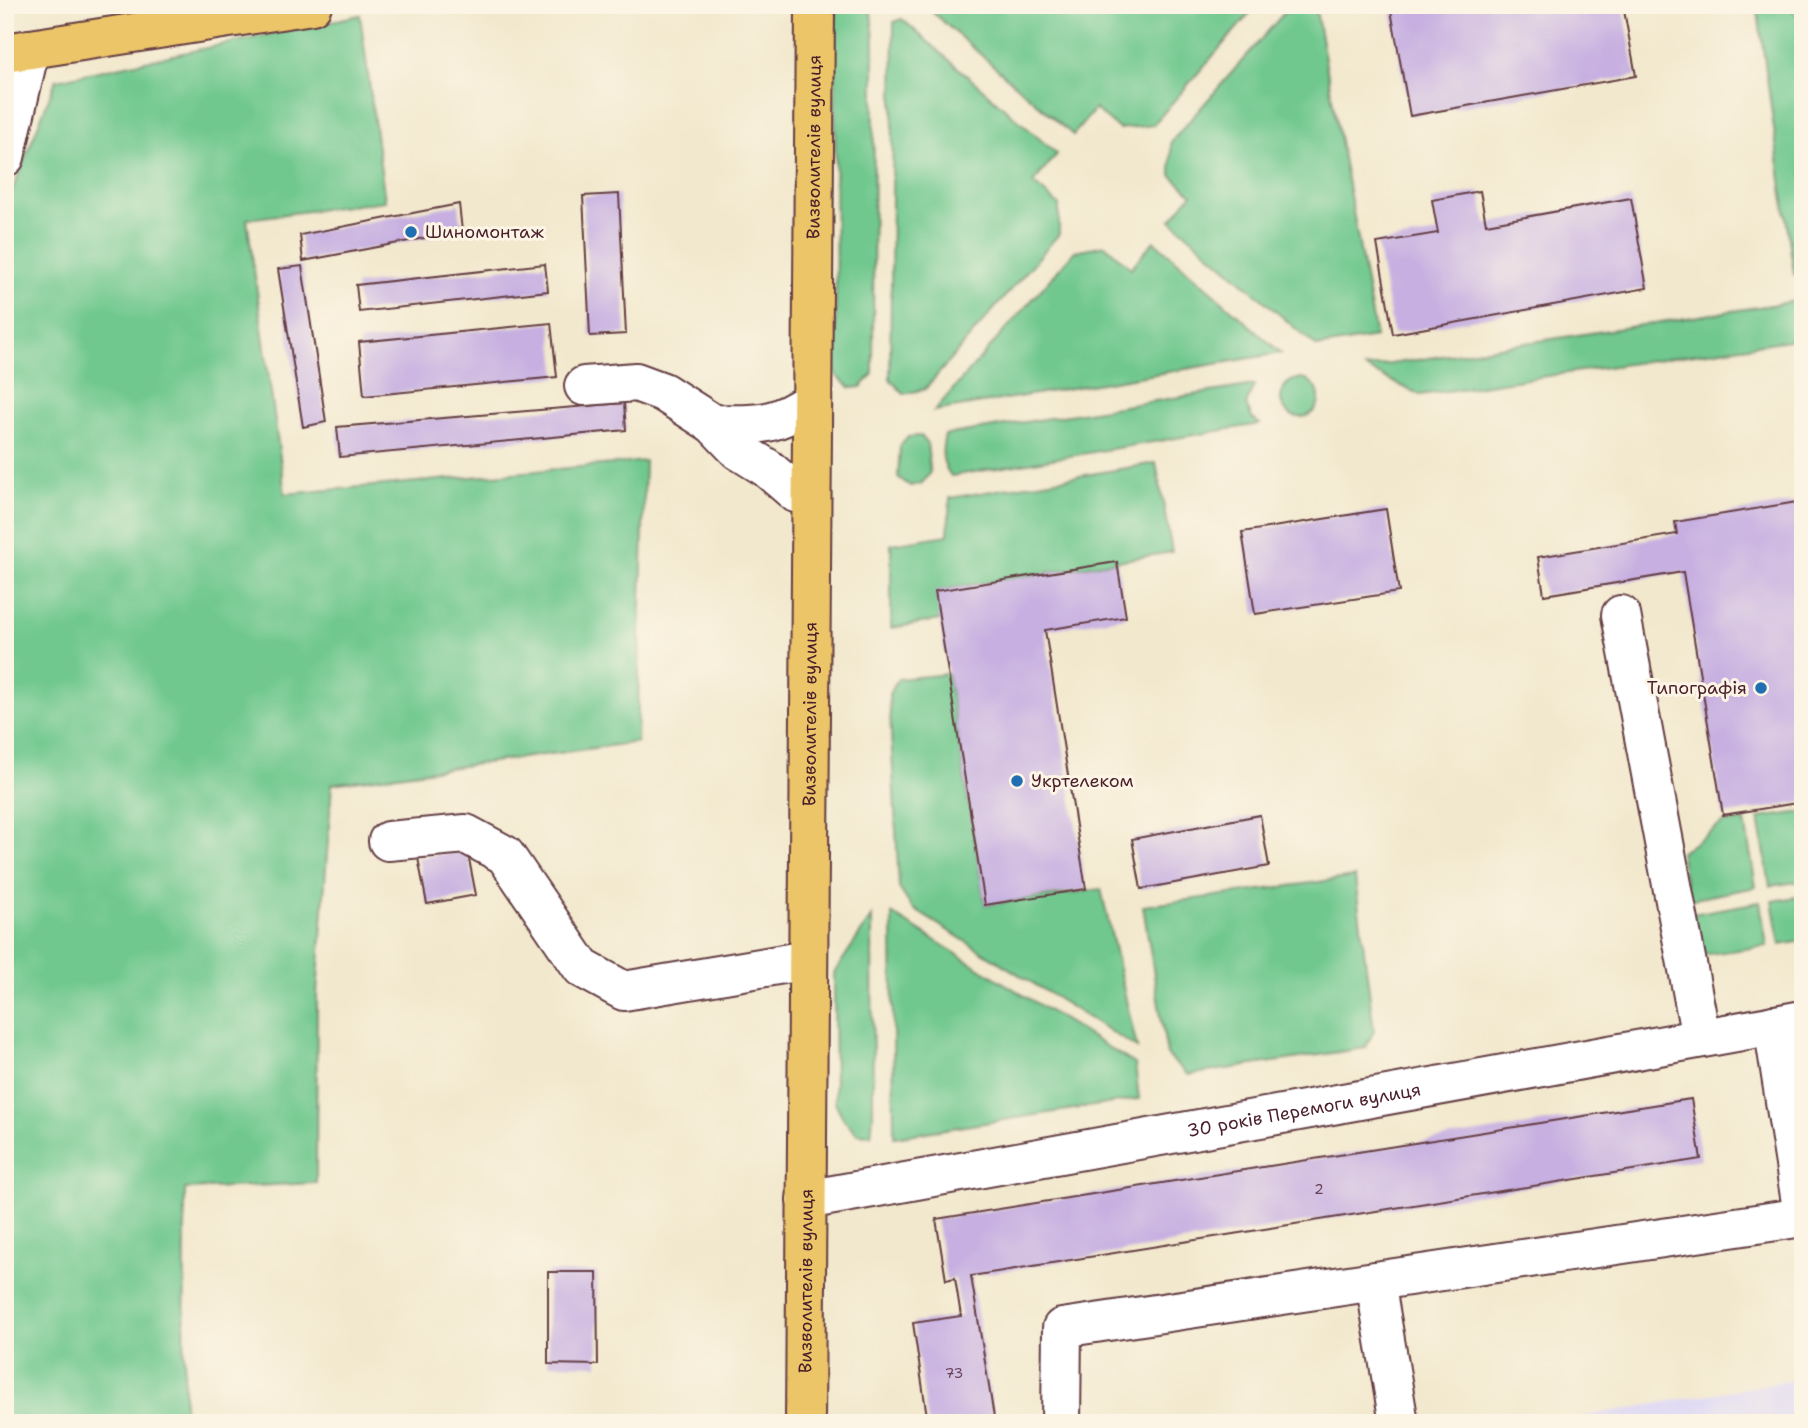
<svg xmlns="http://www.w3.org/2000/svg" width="1808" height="1428" font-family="'Shantell Sans',sans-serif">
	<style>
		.built { fill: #dbd6f7 }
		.green { fill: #6fc88e; stroke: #5c745c; stroke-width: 2 }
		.building { fill: #c7b0e1 }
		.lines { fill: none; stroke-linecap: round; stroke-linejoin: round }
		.minor-casing { stroke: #633d43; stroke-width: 42 }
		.major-casing { stroke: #633d43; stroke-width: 42 }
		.minor { stroke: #fff; stroke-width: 38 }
		.major { stroke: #ecc569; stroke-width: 38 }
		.poi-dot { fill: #1f6fb2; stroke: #fcf5e5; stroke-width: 2.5 }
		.labels { text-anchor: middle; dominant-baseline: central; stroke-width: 6; stroke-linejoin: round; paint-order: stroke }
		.number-label { font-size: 14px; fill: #694358 }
		.street-label { font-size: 18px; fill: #4a1f2b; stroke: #fcf5e5 }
		.poi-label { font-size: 18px; fill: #4a1f2b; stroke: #fcf5e5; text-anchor: start }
	</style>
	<rect width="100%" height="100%" fill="#fcf5e5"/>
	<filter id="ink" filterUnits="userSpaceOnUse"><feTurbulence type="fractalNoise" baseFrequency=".0143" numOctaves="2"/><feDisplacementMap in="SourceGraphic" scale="14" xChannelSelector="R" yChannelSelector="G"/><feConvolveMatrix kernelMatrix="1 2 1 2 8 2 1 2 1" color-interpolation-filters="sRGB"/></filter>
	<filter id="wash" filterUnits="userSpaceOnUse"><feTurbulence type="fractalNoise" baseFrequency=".00686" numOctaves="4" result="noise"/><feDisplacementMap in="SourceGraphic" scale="28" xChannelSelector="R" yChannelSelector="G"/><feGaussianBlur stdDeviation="1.57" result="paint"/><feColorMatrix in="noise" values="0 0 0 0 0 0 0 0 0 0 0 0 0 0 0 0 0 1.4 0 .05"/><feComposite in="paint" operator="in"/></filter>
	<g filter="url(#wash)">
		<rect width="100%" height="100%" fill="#f2e8cd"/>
		<!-- built -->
		<path class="built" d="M1803 1378V1423H1545Z"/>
		<!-- green -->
		<path class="green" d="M842 5H870L874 36 873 374 861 387 851 388 836 375 835 25 837 9Z
			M924 5H1257L1153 125 1119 129 1095 109 1073 135Z
			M1291 5H1315L1376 337 1317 347 1171 220 1192 194 1171 175V142Z
			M1757 5H1786L1803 20V274L1794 275Z
			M360 15 385 201 247 219 285 494 645 461 637 742 332 784 317 994 316 1183 185 1189 184 1423H5V209L56 80Z
			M902 19 1057 154 1033 183 1059 205V234L925 389 904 394 890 379 894 22Z
			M1154 241 1281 353 934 411 1075 251 1105 245 1131 268Z
			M1803 300V338L1420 395 1365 368Z
			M1281 398a19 19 0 1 1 38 0a19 19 0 1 1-38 0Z
			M1254 385 1246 405 1252 418 1260 424 951 476C941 463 941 450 945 435Z
			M921 436 927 443 930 472 922 483 910 486 898 477 900 446 908 437Z
			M1156 463 1172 552 936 591 940 620 891 628V544L948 535 950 498Z
			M948 674 985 905 1101 889 1137 1048 912 908 899 888 889 694 898 679Z
			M1803 812V881L1770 886 1759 818Z
			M1745 821 1756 887 1689 900 1680 853 1723 823Z
			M1355 877 1374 1031 1365 1048 1188 1075 1167 1055 1143 906Z
			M1803 896V941L1780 945 1772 901Z
			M1760 902 1767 946 1701 955 1692 914Z
			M892 914 1135 1064 1139 1099 894 1137Z
			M872 916 873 1116 871 1135 858 1134 844 1120 835 1102 834 973Z"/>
		<g id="blocks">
			<!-- building -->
			<path class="building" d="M1390 5H1623L1636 76 1410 116Z
				M1480 191 1486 224 1631 198 1647 288 1393 334 1377 243 1438 233 1432 200Z
				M619 194 626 334 590 336 583 196Z
				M459 204 462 231 303 261 300 235Z
				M545 264 548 291 359 312 356 285Z
				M302 266 326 422 303 427 278 269Z
				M551 323 557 377 364 396 359 342Z
				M624 403 626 430 340 457 337 427Z
				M1803 501V802L1723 815 1683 572 1544 595 1538 557 1677 534 1675 522Z
				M1386 509 1399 592 1255 614 1242 532Z
				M1117 562 1126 617 1045 630 1086 889 985 905 935 591Z
				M1260 815 1269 866 1141 889 1132 839Z
				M467 849 476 895 427 904 418 858Z
				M1691 1099 1701 1159 971 1276 995 1423H928L913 1323 961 1316 955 1278 946 1280 936 1219Z
				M548 1272H597L598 1365 548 1364Z"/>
		</g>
	</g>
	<g filter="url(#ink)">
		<use href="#blocks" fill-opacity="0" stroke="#633d43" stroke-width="2"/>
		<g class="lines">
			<!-- minor casing -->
			<g class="minor-casing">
				<g id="minor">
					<path d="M5 157 30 49"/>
					<path d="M584 386 636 382 663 392 713 424 738 450 767 468 796 493H810"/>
					<path d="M713 424C756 425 774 427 811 401"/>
					<path d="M1621 615 1701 1038"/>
					<path d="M388 841 466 834 505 855 582 968 624 991 807 960"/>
					<path d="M1773 1025 1803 1215"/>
					<path id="s1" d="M806 1200 1803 1020"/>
					<path d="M1375 1281 1399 1423"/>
					<path d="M1061 1423 1062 1328 1803 1217"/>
				</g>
			</g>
			<!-- major casing -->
			<g class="major-casing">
				<g id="major">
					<path d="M5 53 312 5"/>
					<path id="s2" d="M805 1423 815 5"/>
				</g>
			</g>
			<!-- minor -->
			<use href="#minor" class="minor"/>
			<!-- major -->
			<use href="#major" class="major"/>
		</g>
	</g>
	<!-- markers -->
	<g class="poi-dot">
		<circle cx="411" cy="232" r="7"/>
		<circle cx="1761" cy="688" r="7"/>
		<circle cx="1017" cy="781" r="7"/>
	</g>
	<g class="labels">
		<!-- number labels -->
		<g class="number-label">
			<text x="1319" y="1189">2</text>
			<text x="954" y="1373">73</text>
		</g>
		<!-- street labels -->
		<g class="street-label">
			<text stroke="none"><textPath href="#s2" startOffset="1276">Визволителів вулиця</textPath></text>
			<text stroke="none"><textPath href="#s2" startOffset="709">Визволителів вулиця</textPath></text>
			<text stroke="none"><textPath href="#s1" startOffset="506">30 років Перемоги вулиця</textPath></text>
			<text stroke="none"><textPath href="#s2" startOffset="142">Визволителів вулиця</textPath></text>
		</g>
		<!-- poi labels -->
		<g class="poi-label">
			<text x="425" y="232">Шиномонтаж</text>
			<text x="1747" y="688" text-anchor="end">Типографія</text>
			<text x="1031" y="781">Укртелеком</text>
		</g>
	</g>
	<!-- margin -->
	<rect width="1808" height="1428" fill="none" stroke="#fcf5e5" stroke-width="28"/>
</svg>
